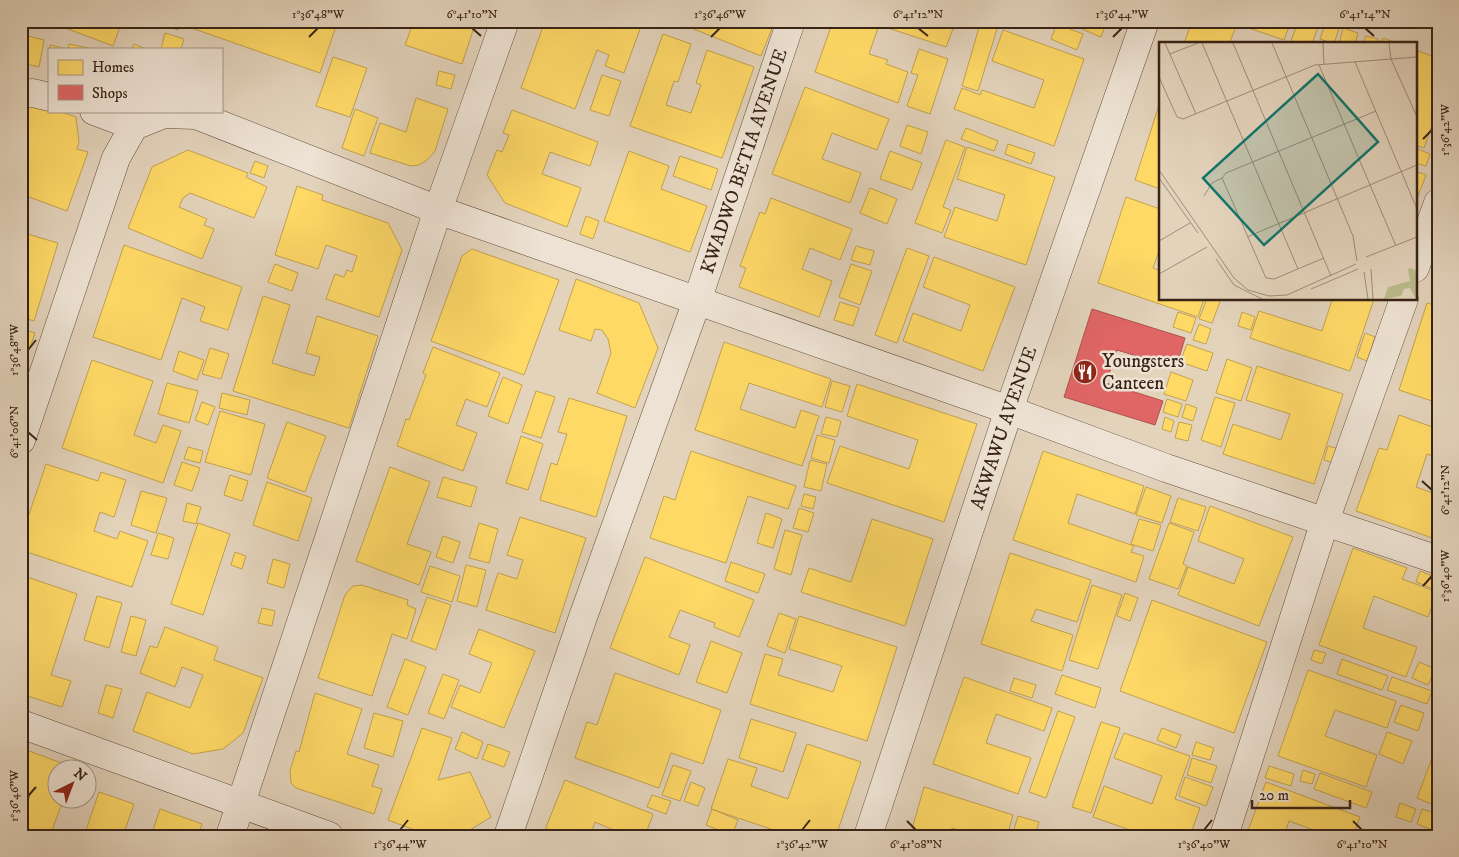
<svg xmlns="http://www.w3.org/2000/svg" width="1459" height="857" font-family="'IM FELL DW Pica',serif">
	<style>
		.homes { fill: #ffd966; stroke: #c3a24e }
		.shops { fill: #e06666; stroke: #ae524e }
		.lines { fill: none; stroke-linecap: round; stroke-linejoin: round }
		.minor-casing { stroke: #634f3f; stroke-width: 29 }
		.tertiary-casing { stroke: #634f3f; stroke-width: 29 }
		.minor { stroke: #ede2d3; stroke-width: 28 }
		.tertiary { stroke: #ede2d3; stroke-width: 28 }
		.ticks { fill: none; stroke: #382316; stroke-width: 2 }
		.labels { text-anchor: middle; dominant-baseline: central; stroke-width: 5; stroke-linejoin: round; paint-order: stroke }
		.street-label { font-size: 19px; fill: #382316; stroke: #ede2d3 }
		.poi-label { font-size: 19px; fill: #382316; stroke: #ede2d3; text-anchor: start }
		.inset-road { fill: none; stroke: #9f8d79; stroke-width: 1 }
		.view { fill: #0f766e; fill-opacity: 0.15; stroke: #0f766e; stroke-width: 2.5 }
		.inset-edge { fill: none; stroke: #382316; stroke-width: 2.5 }
		.neatline { fill: none; stroke: #382316; stroke-width: 2 }
		.ticks-label { font-size: 12px; text-anchor: middle; fill: #382316 }
	</style>
	<rect width="100%" height="100%" fill="#e3d3bb"/>
	<filter id="stains"><feTurbulence type="fractalNoise" baseFrequency=".004" numOctaves="4"/><feColorMatrix values="0 0 0 0 .2 0 0 0 0 .09 0 0 0 0 .02 0 0 0 .5 -.17"/></filter>
	<radialGradient id="worn" r=".72"><stop offset=".6" stop-color="#630" stop-opacity="0"/><stop offset="1" stop-color="#630" stop-opacity=".3"/></radialGradient>
	<!-- homes -->
	<path class="homes" d="M47 21H122L113 46Z
		M152 21H331L337 23 320 73 180 24 178 30Z
		M399 21H476L462 64 405 45 412 26Z
		M545 21H620L640 29 624 73 605 66 609 55 597 50 575 109 521 88Z
		M674 21H775L761 56Z
		M833 21H956L946 47 879 25 869 54 888 60 886 64 908 72 898 103 815 72Z
		M1063 21H1107L1101 37Z
		M1192 21H1291L1284 40 1237 24 1229 44H1184Z
		M1298 21H1320L1312 44H1290Z
		M1326 21 1340 25 1334 44 1320 39Z
		M1409 21H1438V31Z
		M980 24 997 29 978 91 962 86Z
		M1057 24 1083 34 1077 50 1051 39Z
		M1343 28 1358 33 1355 44H1339Z
		M1003 30 1084 59 1054 146 954 109 962 88 980 95 982 90 1034 108 1044 80 992 61Z
		M165 33 184 39 181 49H161Z
		M663 34 691 44 678 82 674 81 666 105 691 113 701 85 696 83 707 50 754 67 722 158 630 126Z
		M21 35 24 36 21 56Z
		M28 36 44 40 39 67 22 63Z
		M1366 36 1378 39 1377 44H1363Z
		M1383 38 1399 44H1380Z
		M69 44 89 48V49H68Z
		M134 44 146 49H132Z
		M50 45 67 49H50Z
		M919 49 948 59 930 114 907 106 918 75 911 73Z
		M1415 50 1438 58V108L1424 148 1415 145Z
		M333 57 367 68 350 117 316 106Z
		M439 71 455 75 451 89 436 85Z
		M602 75 621 81 609 116 590 110Z
		M805 87 889 119 877 150 832 133 822 159 861 173 850 203 772 174Z
		M416 98 448 109 435 151 427 160 419 165 411 166 370 153 380 123 406 132Z
		M21 101 49 108V111H59L76 117 79 142 77 149 88 152 67 211 21 194Z
		M1160 102V189L1135 180Z
		M355 109 378 118 364 156 342 148Z
		M512 110 598 142 590 166 550 152 542 174 581 188 567 227 505 203 487 175 497 150 502 152 509 135 503 133Z
		M907 125 928 132 921 154 900 146Z
		M966 128 998 141 994 151 961 139Z
		M946 140 965 147 943 207 951 210 942 233 915 223Z
		M1008 144 1035 153 1031 164 1005 154Z
		M967 147 1055 177 1026 265 944 237 955 207 997 221 1005 195 957 179Z
		M1415 148 1430 154 1426 166 1415 163Z
		M188 150 248 173 246 177 267 187 254 218 190 193 183 198 179 207 207 219 204 225 214 229 202 259 128 228 152 167Z
		M629 151 669 166 661 189 707 206 690 252 604 221Z
		M890 151 922 163 912 190 880 179Z
		M680 156 718 169 711 190 673 176Z
		M255 161 268 166 264 178 250 173Z
		M1415 171 1426 175 1415 204Z
		M297 186 323 195 322 200 388 223 402 250 379 317 326 299 335 274 344 277 347 270 352 272 357 256 326 245 318 269 275 255Z
		M870 188 897 199 887 224 860 213Z
		M1126 197 1160 209V248L1153 268 1160 271V299H1204L1198 317 1098 283Z
		M771 198 852 229 840 260 810 248 802 269 832 281 819 317 739 287 746 268 740 266 760 212 765 214Z
		M586 216 599 221 593 239 580 234Z
		M21 232 58 243 34 321 21 317Z
		M124 245 242 287 228 330 200 321 205 307 182 298 161 360 93 337Z
		M856 246 874 251 870 265 851 260Z
		M907 248 929 256 897 343 875 335Z
		M472 249 559 280 524 375 431 341 462 256Z
		M934 257 1015 287 983 371 903 341 913 313 961 331 970 305 923 287Z
		M275 264 298 273 292 291 268 282Z
		M851 264 872 271 860 305 839 297Z
		M576 279 639 303 658 348 635 408 597 393 611 353 608 339 602 330 595 329 591 341 559 330Z
		M263 296 290 305 272 363 314 376 320 357 306 353 317 316 378 336 349 428 233 391Z
		M1207 299H1221L1212 323 1199 319Z
		M1328 299H1374L1350 371 1250 338 1259 311 1322 331 1332 300Z
		M840 302 859 308 853 326 834 320Z
		M1427 303 1438 306V403L1399 390Z
		M1178 312 1196 318 1191 333 1173 327Z
		M1242 312 1255 317 1251 330 1238 326Z
		M1199 324 1211 329 1206 344 1193 340Z
		M21 329 35 333 21 373Z
		M1365 333 1375 337 1367 361 1357 357Z
		M724 342 831 379 822 407 749 383 740 409 795 428 801 410 819 416 802 466 695 430Z
		M1187 344 1213 353 1207 371 1180 362Z
		M433 347 500 373 487 407 466 399 456 425 477 433 463 471 397 446 406 419 409 420 426 375 423 373Z
		M210 348 229 354 221 379 202 374Z
		M179 351 204 360 197 380 173 371Z
		M1227 359 1252 368 1241 401 1216 393Z
		M92 360 153 381 134 435 156 443 163 425 181 431 163 483 62 448Z
		M1257 366 1343 394 1314 484 1223 454 1233 424 1281 440 1290 414 1246 400Z
		M1171 372 1193 380 1186 401 1164 394Z
		M503 377 522 385 508 424 488 416Z
		M832 381 850 386 842 412 825 407Z
		M167 383 198 391 189 423 158 414Z
		M857 384 977 424 944 522 827 483 840 446 909 469 918 440 847 416Z
		M536 391 555 397 541 438 522 432Z
		M222 393 250 400 247 415 219 408Z
		M1215 397 1235 403 1221 447 1201 440Z
		M569 398 627 416 596 517 540 500 551 463 557 465 567 434 558 432Z
		M1167 399 1182 404 1178 417 1163 412Z
		M202 402 215 407 208 425 195 420Z
		M1186 404 1197 408 1193 421 1182 417Z
		M220 411 265 424 251 475 205 462Z
		M1399 415 1438 429V458L1427 454 1416 487 1438 495V540L1356 511 1379 448 1387 450Z
		M826 417 841 421 837 437 821 434Z
		M1165 417 1174 421 1171 432 1162 429Z
		M287 422 326 436 305 492 267 478Z
		M1179 422 1192 425 1188 441 1175 438Z
		M817 435 835 440 829 463 811 458Z
		M521 436 543 444 528 490 506 483Z
		M1328 446 1339 449 1334 463 1324 460Z
		M188 447 203 451 200 463 184 459Z
		M691 451 796 486 788 509 748 496 726 563 650 538 664 496 675 500Z
		M1043 451 1144 486 1135 514 1077 494 1068 523 1134 546 1131 552 1144 556 1136 582 1013 540Z
		M810 460 827 464 821 491 804 487Z
		M182 462 200 468 192 491 174 485Z
		M46 464 98 481 101 472 126 480 114 517 100 512 94 531 117 539 120 531 148 541 132 587 21 550V538Z
		M390 467 430 482 407 544 431 552 419 585 356 561Z
		M230 475 248 481 242 501 224 495Z
		M443 477 477 487 471 507 437 497Z
		M267 482 312 498 298 541 253 525Z
		M1146 487 1171 496 1162 523 1136 515Z
		M141 491 167 498 156 533 131 525Z
		M804 494 816 497 813 509 801 506Z
		M1178 498 1206 507 1198 531 1170 522Z
		M187 503 201 507 196 524 183 521Z
		M1210 506 1293 537 1259 626 1178 595 1188 567 1234 584 1244 559 1198 541Z
		M799 508 814 513 808 532 793 528Z
		M766 513 782 519 773 548 757 543Z
		M520 517 586 538 555 633 486 610 498 573 517 579 523 560 507 555Z
		M872 519 933 539 905 626 801 592 809 568 851 582Z
		M1139 519 1161 525 1153 551 1131 544Z
		M198 523 230 534 203 615 171 604Z
		M479 523 498 529 489 563 469 558Z
		M1169 523 1194 532 1183 564 1187 566 1178 589 1149 579Z
		M785 530 802 535 791 575 774 569Z
		M158 533 174 538 168 559 151 555Z
		M443 536 460 542 453 563 436 557Z
		M1353 548 1407 568 1402 579 1437 592 1428 617 1374 596 1363 628 1417 647 1406 677 1319 645Z
		M235 552 246 556 242 569 231 565Z
		M1010 553 1091 580 1077 622 1036 609 1031 621 1073 635 1062 671 981 644Z
		M645 557 754 600 739 637 714 627 715 623 680 610 669 637 690 645 679 675 610 648Z
		M273 559 290 564 284 588 267 583Z
		M731 562 765 574 758 593 725 581Z
		M466 565 486 570 477 607 457 601Z
		M430 566 460 576 452 602 421 592Z
		M1420 571 1435 577 1431 588 1416 582Z
		M21 575 77 594 51 675 71 681 62 707 21 694Z
		M362 585 408 600 407 605 416 609 407 639 392 634 372 696 318 678 345 595 353 586Z
		M1092 585 1122 595 1098 669 1069 660Z
		M1125 593 1138 598 1130 621 1117 616Z
		M97 596 122 603 109 648 84 640Z
		M427 597 451 605 436 650 411 641Z
		M1152 600 1267 642 1234 733 1120 691Z
		M262 608 275 611 272 626 258 623Z
		M779 613 796 619 785 653 767 646Z
		M131 616 146 620 136 656 121 652Z
		M799 616 897 647 867 741 750 704 765 654 783 659 778 675 833 692 842 666 789 649Z
		M165 627 218 647 214 660 263 678 243 733 223 749 193 754 133 731 147 692 190 708 203 675 182 667 175 687 140 673 150 646 157 648Z
		M479 629 535 651 504 728 451 707 460 685 480 693 492 663 469 654Z
		M711 641 742 653 727 693 696 682Z
		M1314 650 1326 653 1322 664 1311 660Z
		M405 659 426 667 408 715 387 707Z
		M1342 659 1388 676 1382 690 1337 674Z
		M1419 662 1435 669 1428 685 1412 678Z
		M1308 670 1396 701 1387 728 1335 710 1325 736 1377 755 1366 787 1278 756Z
		M615 673 721 710 703 764 671 753 659 788 575 758 587 722 597 725Z
		M443 674 459 680 444 719 428 713Z
		M1062 675 1101 688 1095 708 1055 694Z
		M964 677 1052 708 1044 731 996 714 986 743 1031 758 1018 794 933 764Z
		M1392 677 1432 691 1427 704 1387 690Z
		M1014 678 1036 685 1032 698 1010 691Z
		M106 685 122 689 113 718 98 713Z
		M315 693 362 709 347 754 379 765 372 786 382 789 374 814 296 788 291 783 290 771 296 751 299 752Z
		M1401 705 1424 713 1418 731 1394 722Z
		M1058 711 1075 717 1046 798 1029 792Z
		M374 713 403 721 393 757 364 748Z
		M751 719 796 733 783 772 739 758Z
		M1101 722 1120 728 1091 813 1072 807Z
		M422 728 452 738 438 780 470 772 491 817 460 836H431L388 820Z
		M1162 728 1181 735 1176 748 1157 740Z
		M462 732 483 742 477 759 455 749Z
		M1387 732 1412 741 1403 764 1379 754Z
		M1124 733 1190 756 1175 799 1200 808 1190 836H1147L1093 817 1104 786 1152 804 1162 776 1114 758Z
		M1196 742 1214 748 1210 760 1192 755Z
		M1438 742V807L1417 798Z
		M488 744 510 752 504 767 482 759Z
		M807 744 861 762 836 836H792L711 809 728 759 757 768 751 786 788 799Z
		M21 748 75 768 58 770V800H63L50 836H28L21 833V821L30 796 21 793Z
		M1192 758 1217 766 1211 783 1187 775Z
		M673 765 691 771 680 801 662 795Z
		M1269 766 1294 774 1291 786 1265 778Z
		M1303 770 1315 774 1312 784 1300 781Z
		M1320 773 1372 792 1366 808 1314 789Z
		M1185 777 1213 787 1206 806 1179 796Z
		M565 780 653 814 645 836H628L595 822 590 836H550L546 827Z
		M691 782 705 788 698 806 684 801Z
		M1266 782 1360 817 1353 836H1330L1289 821 1284 836H1246Z
		M924 787 1013 815 1007 836H978L952 828 950 836H910Z
		M99 792 134 804 123 836H84Z
		M652 795 671 801 666 814 647 807Z
		M1400 803 1416 809 1411 822 1396 817Z
		M160 809 202 824 198 836H151Z
		M712 809 738 820 732 835 706 825Z
		M1422 809 1438 814V832L1417 824Z
		M1018 816 1039 822 1035 836H1012Z
		M1403 829 1417 835V836H1401Z
		M1360 832 1371 836H1359Z"/>
	<!-- shops -->
	<path class="shops" d="M1092 309 1185 338 1176 368 1117 350 1106 383 1163 401 1155 425 1064 397Z"/>
	<g class="lines">
		<!-- minor casing -->
		<g class="minor-casing">
			<g id="minor">
				<path d="M21 94 33 93 49 97"/>
				<path d="M94 111 134 126"/>
				<path d="M1415 268 1438 203"/>
				<path d="M21 440 116 158 134 126 164 114 196 115 438 210 1009 410 1166 468 1438 560"/>
				<path d="M21 724 329 836"/>
				<path d="M230 836 438 210 505 21"/>
				<path id="s1" d="M508 836 583 617 697 301 791 21"/>
				<path d="M1224 836 1325 521 1404 299"/>
			</g>
		</g>
		<!-- tertiary casing -->
		<g class="tertiary-casing">
			<g id="tertiary">
				<path id="s2" d="M868 836 1009 410 1145 21"/>
			</g>
		</g>
		<!-- minor -->
		<use href="#minor" class="minor"/>
		<!-- tertiary -->
		<use href="#tertiary" class="tertiary"/>
	</g>
	<!-- ticks -->
	<path class="ticks" d="M472 28 481 36M918 28 928 36M1365 28 1374 36M309 37 318 28M711 37 720 28M1113 37 1122 28M1423 139 1432 130M28 350 36 340M28 432 37 440M1422 481 1432 490M1423 586 1432 576M28 796 36 787M907 821 916 830M1353 821 1362 830M400 830 408 820M802 830 810 820M1204 830 1212 820"/>
	<!-- icons -->
	<defs>
		<g id="restaurant-disc" transform="scale(1.25)"><circle r="9.5" fill="#8f2418" stroke="#ede2d3"/><path d="M-5-6h1v4h1v-4h1v4h1v-4h1v5L-1.5 .5V6h-2V.5L-5-1ZM5-6V6H3V1.5H1.5Q1.5-4 5-6Z" fill="#fff"/></g>
	</defs>
	<g fill-rule="evenodd">
		<use href="#restaurant-disc" x="1085" y="372"/>
	</g>
	<g class="labels">
		<!-- street labels -->
		<g class="street-label">
			<text stroke="none"><textPath href="#s1" startOffset="715">KWADWO BETIA AVENUE</textPath></text>
			<text stroke="none"><textPath href="#s2" startOffset="430">AKWAWU AVENUE</textPath></text>
		</g>
		<!-- poi labels -->
		<g class="poi-label">
			<text x="1102" y="361">Youngsters<tspan x="1102" dy="22">Canteen</tspan></text>
		</g>
	</g>
	<!-- overview -->
	<g transform="translate(1159 42)">
		<rect width="258" height="258" fill="#e3d3bb"/>
		<path d="M252 226 257 229V257L251 246 245 247 242 254 225 257 229 245 251 239 249 227Z" fill="#babb8c"/>
		<path class="inset-road" d="M6 1 37 72M43 1 139 227M74 1 172 234M113 1 194 194 198 219M164 1 165 22M230 1 232 17 258 75M11 12 39 1M196 20 258 167M160 23 237 204M0 35 18 75 24 77 156 23 258 15M0 128 75 236 89 248 110 254 128 253 197 222M0 136 39 191M45 154 53 141 63 136M88 195 258 123M0 199 31 181M207 215 258 195M165 216 115 237 107 236 63 136 67 131 217 69M57 217 75 243 103 257M212 227 214 257M205 230 209 257M0 232 48 205M152 247 199 227"/>
		<path class="view" d="M159 32 219 100 105 203 44 136Z"/>
		<rect width="258" height="258" class="inset-edge"/>
	</g>
	<!-- margin -->
	<rect width="1459" height="857" fill="none" stroke="#e3d3bb" stroke-width="55"/>
	<!-- legend -->
	<rect x="48" y="48" width="175" height="65" fill="#ede2d3" stroke="#a59687"/>
	<rect x="58" y="60" width="25" height="15" fill="#ffd966" stroke="#a59687"/>
	<text x="92" y="72" font-size="15" fill="#382316">Homes</text>
	<rect x="58" y="85" width="25" height="15" fill="#e06666" stroke="#a59687"/>
	<text x="92" y="98" font-size="15" fill="#382316">Shops</text>
	<!-- north arrow -->
	<g transform="translate(72 784) rotate(42)"><circle r="24" fill="#ede2d3" stroke="#a59687"/>
	<path d="M0-4L9 19L0 12L-9 19Z" fill="#8f2418"/>
	<text y="-8" font-size="14" font-weight="bold" text-anchor="middle" fill="#382316">N</text>
	</g>
	<!-- scale -->
	<path d="M1252 800v8h98v-8" fill="none" stroke="#382316" stroke-width="2.5"/>
	<text x="1259" y="800" font-size="15" fill="#382316" stroke="#ede2d3" stroke-width="4" paint-order="stroke">20 m</text>
	<rect x="28" y="28" width="1404" height="802" class="neatline"/>
	<g class="ticks-label">
		<text x="318" y="18">1°36'48"W</text>
		<text x="472" y="18">6°41'10"N</text>
		<text x="720" y="18">1°36'46"W</text>
		<text x="918" y="18">6°41'12"N</text>
		<text x="1122" y="18">1°36'44"W</text>
		<text x="1365" y="18">6°41'14"N</text>
		<text transform="translate(1445 130) rotate(-90)" y="4">1°36'42"W</text>
		<text transform="translate(14 350) rotate(-90)" y="4">1°36'48"W</text>
		<text transform="translate(14 432) rotate(-90)" y="4">6°41'06"N</text>
		<text transform="translate(1445 490) rotate(-90)" y="4">6°41'12"N</text>
		<text transform="translate(1445 576) rotate(-90)" y="4">1°36'40"W</text>
		<text transform="translate(14 796) rotate(-90)" y="4">1°36'46"W</text>
		<text x="400" y="848">1°36'44"W</text>
		<text x="802" y="848">1°36'42"W</text>
		<text x="916" y="848">6°41'08"N</text>
		<text x="1204" y="848">1°36'40"W</text>
		<text x="1362" y="848">6°41'10"N</text>
	</g>
	<rect width="100%" height="100%" filter="url(#stains)"/>
	<rect width="100%" height="100%" fill="url(#worn)"/>
</svg>
